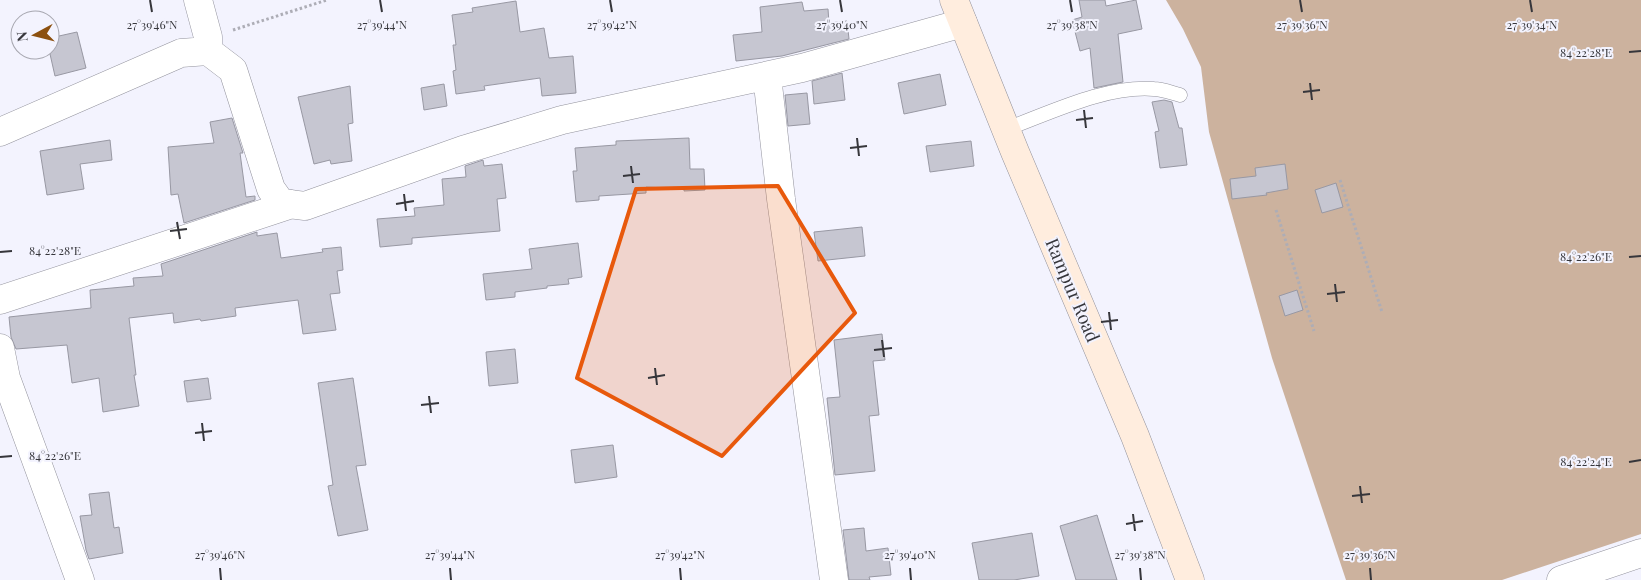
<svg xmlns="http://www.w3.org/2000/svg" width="1641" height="580" font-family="'Playfair Display',serif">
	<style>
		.forest { fill: #ccb29e }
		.building { fill: #c6c6d1; stroke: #9898a3 }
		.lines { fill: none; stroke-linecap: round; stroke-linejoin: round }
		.service-casing { stroke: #93939d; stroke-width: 15 }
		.minor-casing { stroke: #93939d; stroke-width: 29 }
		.secondary-casing { stroke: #93939d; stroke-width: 29 }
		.path { stroke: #adadb6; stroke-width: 3; stroke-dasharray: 2.5 2.5; stroke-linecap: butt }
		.service { stroke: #fff; stroke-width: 14 }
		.minor { stroke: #fff; stroke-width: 28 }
		.secondary { stroke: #ffedde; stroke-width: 28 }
		.marked { fill: #e8590c; fill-opacity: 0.2; stroke: #e8590c; stroke-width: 4; stroke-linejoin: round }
		.ticks { fill: none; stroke: #36363b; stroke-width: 2 }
		.labels { text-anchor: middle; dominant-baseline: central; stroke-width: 4; stroke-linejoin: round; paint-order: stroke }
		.street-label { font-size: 18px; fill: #36363b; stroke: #f3f3fe }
		.ticks-label { font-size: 12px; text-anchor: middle; fill: #36363b; stroke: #f3f3fe; stroke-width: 4; stroke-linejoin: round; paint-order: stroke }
	</style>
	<rect width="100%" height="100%" fill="#f3f3fe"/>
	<!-- forest -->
	<path class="forest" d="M1166 0H1641V534L1502 580H1346L1272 358 1209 132 1201 67 1183 29Z"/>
	<!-- building -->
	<path class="building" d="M1079 0H1105L1106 6 1136 0 1142 29 1118 34 1123 82 1094 88 1090 48 1080 51 1072 20 1082 17Z
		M516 1 520 32 544 28 549 58 573 56 576 93 542 96 540 78 484 86 485 90 456 94 453 71 456 70 453 45H456L452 15 473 12 472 8Z
		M802 2 804 11 828 9 829 23 847 21 849 39 782 56 736 61 733 35 762 32 760 7Z
		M77 32 86 68 55 76 50 54V38Z
		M842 73 845 100 814 104 812 81Z
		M940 74 946 105 904 114 898 83Z
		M444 84 447 106 424 110 421 88Z
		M350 86 353 123 348 124 352 161 331 164 330 160 314 164 298 97Z
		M807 93 810 124 788 126 785 95Z
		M1164 100 1172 102 1179 128H1182L1187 165 1160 168 1155 132 1159 131 1152 102Z
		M232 118 243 153H240L246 197 255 196V200L184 223 178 194 171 195 168 147 214 143 210 122Z
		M689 138 690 169H704L705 190 684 191V189L646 187V193L599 196V200L576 202 573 171H577L575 148 616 145V141Z
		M110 140 112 160 80 164 84 189 47 195 40 151Z
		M971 141 974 166 930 172 926 146Z
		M483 160 484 166 502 164 506 198 497 199 500 231 412 238V244L380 247 377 219 415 216 414 208 444 205 442 179 466 177 465 166Z
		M1285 164 1288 189 1266 193 1267 195 1232 199 1230 179 1256 176 1255 168Z
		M1336 183 1343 207 1322 213 1315 190Z
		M862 227 865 256 818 261 814 232Z
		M257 232V236L277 233 281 258 323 252 322 249 341 247 343 270 337 271 340 293 330 294 336 330 303 334 298 300 235 308 236 316 201 321 200 319 174 323 173 313 129 318 136 375H134L139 406 103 412 99 378 72 383 67 345 16 349 11 337 9 317 91 308 90 290 134 286 133 278 163 276 161 264Z
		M578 243 582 277 568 279 569 284 547 286V288L515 292V297L486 300 483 274 532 269 529 249Z
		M1297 290 1303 310 1285 316 1279 296Z
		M882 334 885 360 873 361 879 415 869 416 875 471 835 475 827 398 840 397 834 340Z
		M515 349 518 383 489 386 486 352Z
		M208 378 211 399 187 402 184 381Z
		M353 378 366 465 356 466 368 530 338 536 328 486 333 485 318 383Z
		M613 445 617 477 575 483 571 450Z
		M109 492 114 528 119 527 123 553 89 559 86 550 80 516 92 515 89 494Z
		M1097 515 1117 580H1076L1060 526Z
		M864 528 866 551 888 548 891 575 869 577 870 580H849L843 530Z
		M1032 533 1039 576 1014 580H979L972 543Z"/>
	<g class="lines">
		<!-- service casing -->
		<g class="service-casing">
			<path id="service" d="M1006 129C1050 113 1106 85 1154 89 1162 89 1172 93 1180 95"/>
		</g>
		<!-- minor casing -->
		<g class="minor-casing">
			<path id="minor" d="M198 0 208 37V51
				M767 76 781 199 834 580
				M0 132 181 53 208 51 233 70 271 189 281 203 305 206 463 150 562 120 802 68 963 23
				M0 300 292 204
				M0 348 6 378 80 580
				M1561 580 1641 553"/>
		</g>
		<!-- secondary casing -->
		<g class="secondary-casing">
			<path id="secondary" d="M954 0 1015 152 1135 436 1190 580"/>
		</g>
		<!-- path -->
		<path class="path" d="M233 30 327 0
			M1340 180 1382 312
			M1276 210 1314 331"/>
		<!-- service -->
		<use href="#service" class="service"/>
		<!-- minor -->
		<use href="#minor" class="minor"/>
		<!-- secondary -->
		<use href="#secondary" class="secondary"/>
	</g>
	<!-- marked area -->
	<path class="marked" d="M778 186 855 313 722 456 577 378 636 189Z"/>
	<!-- ticks -->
	<path class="ticks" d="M150 0 152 12M380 0 382 12M610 0 612 12M840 0 842 12M1070 0 1072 12M1300 0 1302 12M1530 0 1532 12M1629 52 1641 51M1310 83 1312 100M1303 92 1320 90M1084 110 1086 128M1076 120 1093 118M857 138 859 156M850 148 867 146M631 166 633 183M623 176 640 174M404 194 406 211M396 204 414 201M177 222 180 239M170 231 187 229M0 252 12 251M1629 257 1641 256M1335 284 1337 302M1327 294 1345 292M1109 312 1111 330M1101 322 1118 320M882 340 884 357M874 350 892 348M655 368 657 385M648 378 665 375M429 396 431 413M421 405 439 403M202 423 204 441M195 433 212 431M0 457 12 456M1629 462 1641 460M1360 486 1362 503M1352 496 1370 494M1133 514 1135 531M1126 524 1143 521M220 568 221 580M450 568 451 580M680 568 681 580M910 568 911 580M1140 568 1141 580M1370 568 1371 580"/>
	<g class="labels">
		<!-- street labels -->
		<g class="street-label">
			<text transform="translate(1073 290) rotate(67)">Rampur Road</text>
		</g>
	</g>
	<g class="ticks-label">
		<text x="152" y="29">27°39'46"N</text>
		<text x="382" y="29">27°39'44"N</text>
		<text x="612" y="29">27°39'42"N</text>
		<text x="842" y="29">27°39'40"N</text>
		<text x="1072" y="29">27°39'38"N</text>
		<text x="1302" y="29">27°39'36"N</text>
		<text x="1532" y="29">27°39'34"N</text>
		<text x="1586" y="57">84°22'28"E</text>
		<text x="55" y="255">84°22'28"E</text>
		<text x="1586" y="261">84°22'26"E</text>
		<text x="55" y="460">84°22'26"E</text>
		<text x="1586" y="466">84°22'24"E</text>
		<text x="220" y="559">27°39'46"N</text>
		<text x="450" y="559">27°39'44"N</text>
		<text x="680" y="559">27°39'42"N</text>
		<text x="910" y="559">27°39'40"N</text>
		<text x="1140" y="559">27°39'38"N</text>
		<text x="1370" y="559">27°39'36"N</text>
	</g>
	<!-- north arrow -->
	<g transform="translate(35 35) rotate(263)"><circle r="24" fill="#f3f3fe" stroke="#a7a7b0"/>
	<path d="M0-4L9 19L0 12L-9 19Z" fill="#8c500f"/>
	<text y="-8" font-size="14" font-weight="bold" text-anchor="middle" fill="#36363b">N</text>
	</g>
</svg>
